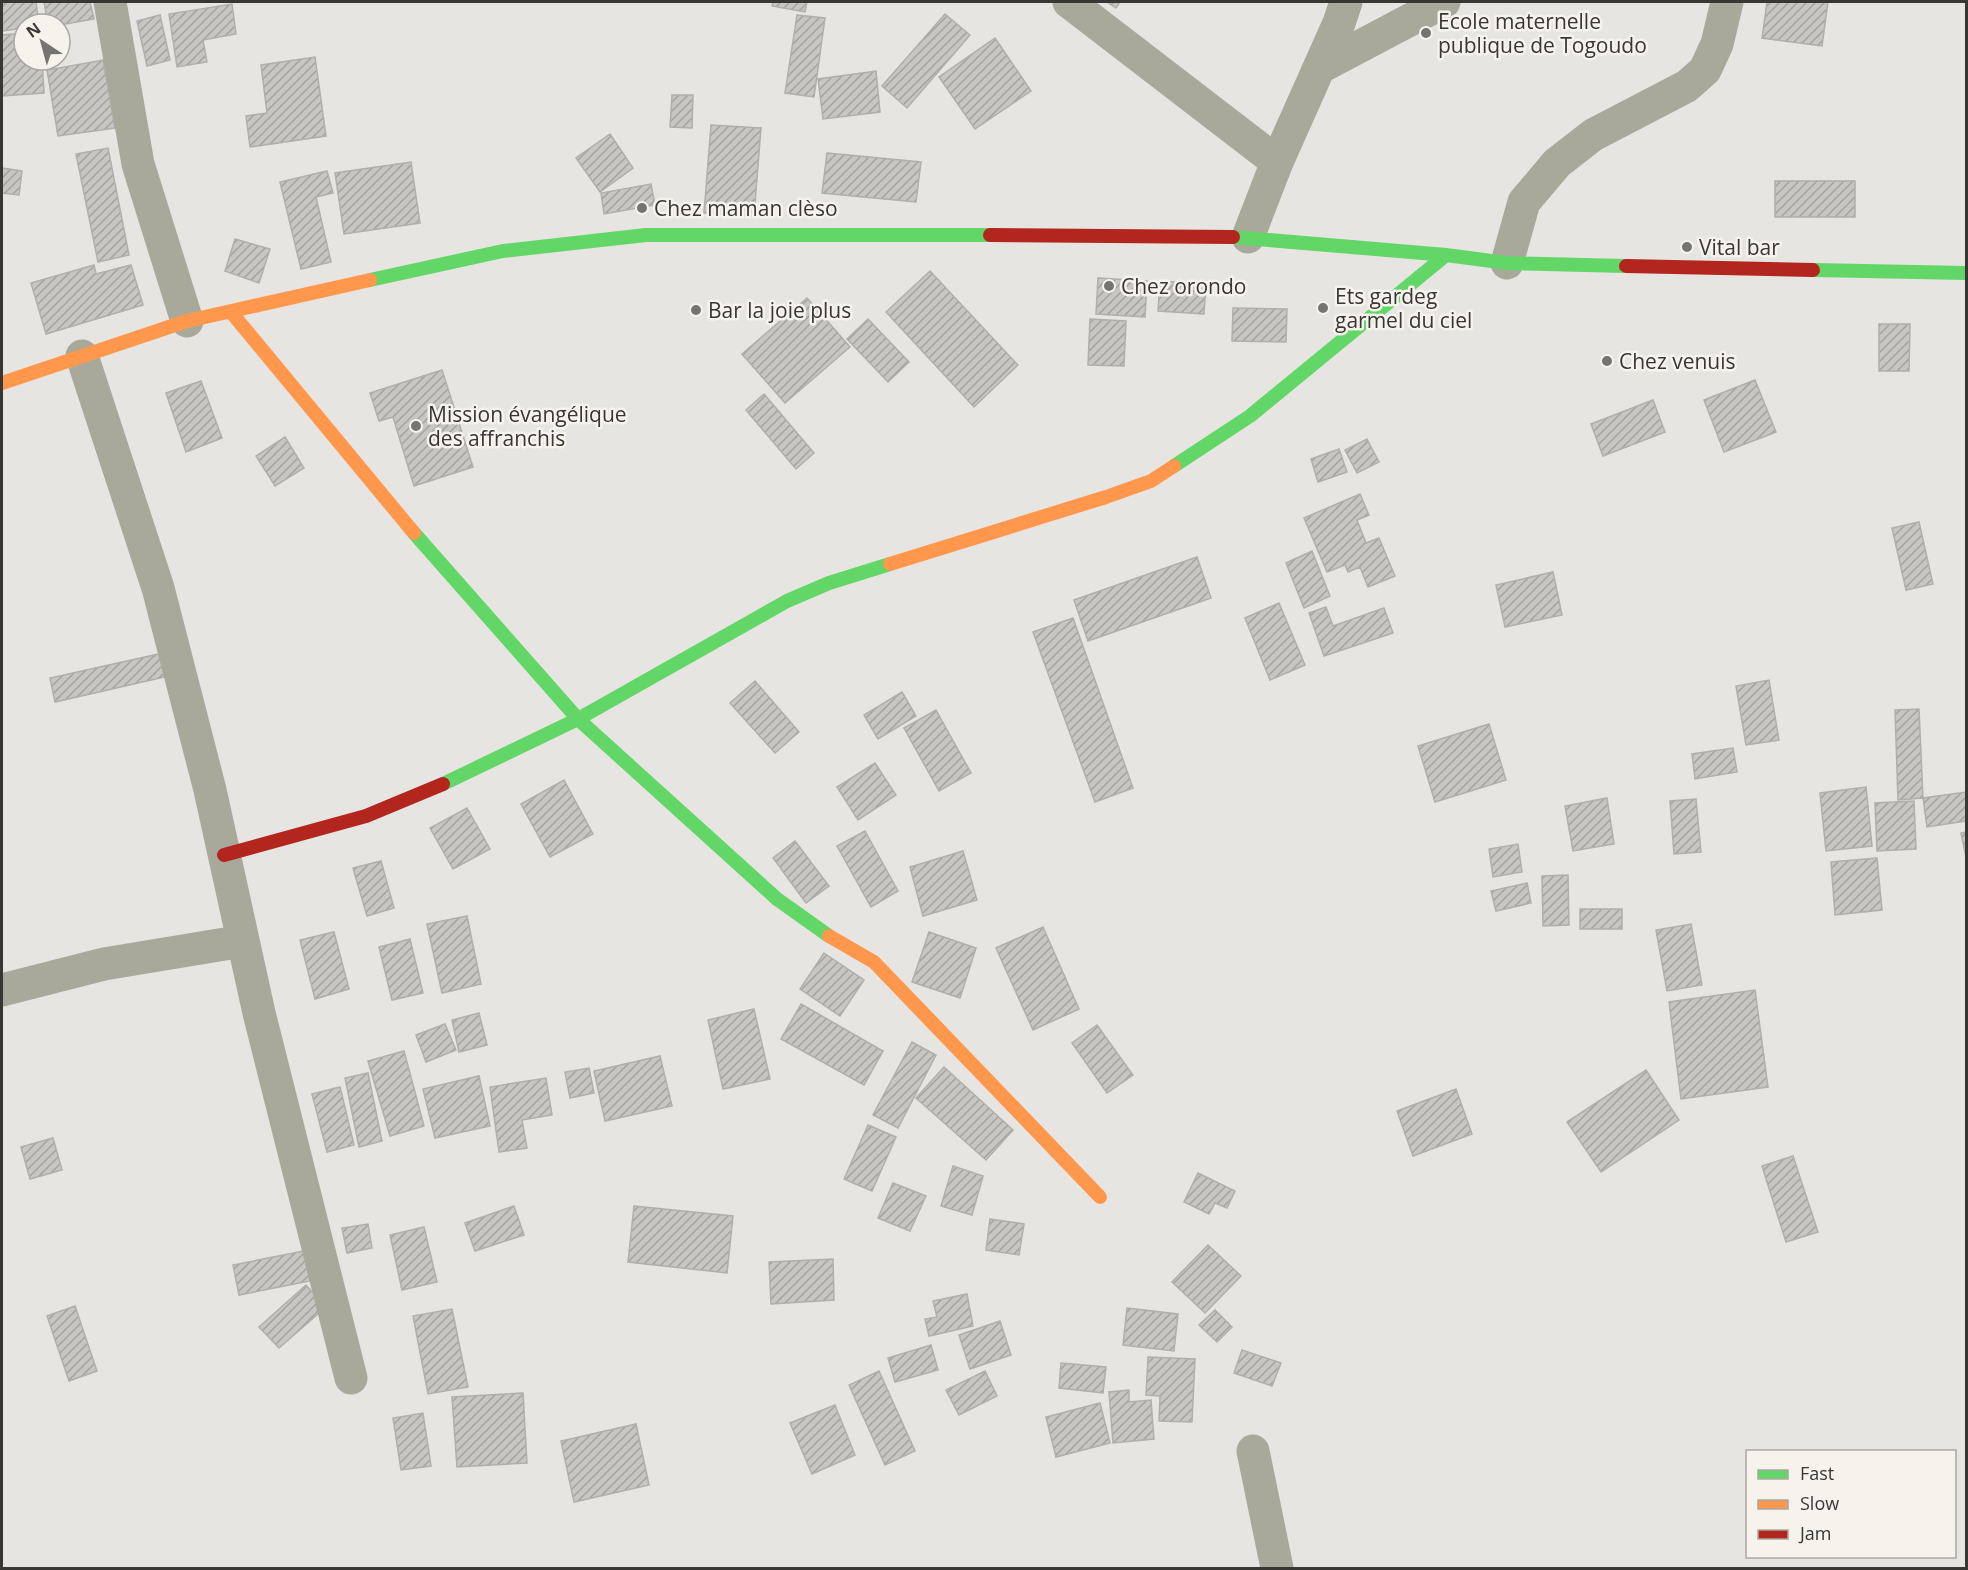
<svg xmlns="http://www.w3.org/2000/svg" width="1968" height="1570" font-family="'Open Sans',sans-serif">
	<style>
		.building { fill: url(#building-hatch); stroke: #b0afad; stroke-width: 1.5 }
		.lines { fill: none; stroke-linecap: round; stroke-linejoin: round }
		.street { stroke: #a9a99b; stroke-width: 33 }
		.fast { stroke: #63d668; stroke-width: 14 }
		.slow { stroke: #ff974d; stroke-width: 14 }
		.jam { stroke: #b3261e; stroke-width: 14 }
		.poi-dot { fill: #757471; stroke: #f6f3ed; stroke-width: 2 }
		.labels { text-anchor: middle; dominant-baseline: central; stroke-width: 5; stroke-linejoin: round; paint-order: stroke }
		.poi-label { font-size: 21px; fill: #383734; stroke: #f6f3ed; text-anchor: start }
	</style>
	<defs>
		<pattern id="building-hatch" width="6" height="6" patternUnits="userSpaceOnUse" patternTransform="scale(1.5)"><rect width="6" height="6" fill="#c7c6c3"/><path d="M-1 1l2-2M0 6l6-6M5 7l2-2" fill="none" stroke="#a3a29f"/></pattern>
	</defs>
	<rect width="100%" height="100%" fill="#e7e5e2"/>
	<!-- building -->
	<path class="building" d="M2 2H36L39 24H24V28L3 31Z
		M44 2H90L94 19 60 25 48 24Z
		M773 2H807L805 12 772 6Z
		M1107 2H1120L1116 8Z
		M1767 2H1828L1822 46 1762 38Z
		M232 4 236 34 203 40 207 62 177 67 169 14Z
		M945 14 970 35 907 108 882 86Z
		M160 15 170 60 147 66 137 21Z
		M797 15 825 18 814 97 785 93Z
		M24 33V60H42L44 93 2 96V35Z
		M995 38 1031 91 975 129 939 77Z
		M315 57 326 136 250 147 246 116 267 113 261 65Z
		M103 60 115 128 58 136 47 70Z
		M876 71 880 112 823 119 818 79Z
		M672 95H693L692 128 670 127Z
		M711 125 761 128 754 216 704 213Z
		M610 134 633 168 600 192 576 158Z
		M108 148 129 255 98 262 76 154Z
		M827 153 921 162 916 202 822 193Z
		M411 162 420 223 344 234 335 173Z
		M2 168 22 171 19 195 2 193Z
		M327 171 333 193 316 197 331 262 301 269 280 182Z
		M1775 181H1855V217H1775Z
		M651 184 655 205 604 214 601 193Z
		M235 239 270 249 259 283 225 271Z
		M94 265 96 274 131 265 143 305 46 334 31 283Z
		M930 271 1018 365 974 407 886 312Z
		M1098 278 1147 281 1145 317 1096 314Z
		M1160 281 1206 284 1204 314 1158 311Z
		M807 298 850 347 785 403 742 354Z
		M1233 308 1287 309 1286 342 1232 341Z
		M868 319 909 362 888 382 847 339Z
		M1090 319 1126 321 1124 366 1088 365Z
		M1879 324H1910L1909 371H1879Z
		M442 370 473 467 414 486 393 417 379 421 370 393Z
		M1755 380 1776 432 1724 452 1704 400Z
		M201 381 222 438 186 452 166 393Z
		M764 394 814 453 796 469 746 410Z
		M1653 400 1665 432 1603 456 1591 424Z
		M285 437 304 468 275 486 256 456Z
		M1367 439 1379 462 1357 473 1345 450Z
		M1339 449 1347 472 1318 482 1311 459Z
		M1360 494 1369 515 1357 520 1366 543 1379 538 1395 576 1368 587 1360 567 1348 572 1345 565 1327 572 1304 518Z
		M1919 522 1933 584 1906 590 1892 528Z
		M1312 551 1330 596 1304 608 1286 563Z
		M1197 557 1211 598 1088 641 1074 600Z
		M1553 572 1562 615 1505 627 1496 585Z
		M1279 603 1305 665 1270 680 1245 618Z
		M1326 607 1333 626 1384 608 1393 633 1324 656 1309 613Z
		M1073 618 1133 788 1095 802 1033 632Z
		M163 653 169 676 55 702 50 678Z
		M1769 680 1779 740 1746 745 1736 686Z
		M755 681 799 732 775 753 730 703Z
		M902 692 916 716 878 739 864 715Z
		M1919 709 1923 798 1898 800 1895 710Z
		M936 710 971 773 939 791 904 728Z
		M1489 724 1506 780 1435 802 1418 746Z
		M1733 748 1737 772 1695 779 1692 754Z
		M875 763 896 795 858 820 837 787Z
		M564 780 593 834 550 857 521 804Z
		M1866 787 1872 846 1826 851 1820 793Z
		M1966 792V821L1927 827 1923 798Z
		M1607 798 1614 844 1573 851 1565 806Z
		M1696 799 1701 852 1674 854 1670 801Z
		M1914 801 1916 849 1877 851 1875 803Z
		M467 808 490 849 453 869 430 828Z
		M865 831 898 891 871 907 837 846Z
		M1966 832V857L1961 833Z
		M795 841 829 886 806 903 773 858Z
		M1518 844 1522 872 1493 877 1489 849Z
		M963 851 977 900 923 916 910 867Z
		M1877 858 1882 910 1835 915 1831 862Z
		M381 861 394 908 367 916 353 868Z
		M1568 875 1569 925 1543 926 1542 876Z
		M1527 883 1531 903 1496 911 1491 891Z
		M1580 909H1622V929H1580Z
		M467 916 481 984 442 993 427 924Z
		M1691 924 1702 985 1667 991 1656 930Z
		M1043 927 1079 1009 1033 1030 996 948Z
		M334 932 349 989 315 999 300 940Z
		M929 932 976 948 960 998 912 982Z
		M410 939 423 993 392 1000 379 947Z
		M824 953 864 980 840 1016 800 989Z
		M1755 990 1768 1087 1681 1099 1669 1002Z
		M801 1004 883 1051 864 1085 781 1039Z
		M754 1009 770 1079 723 1089 708 1020Z
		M479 1013 487 1045 459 1052 452 1020Z
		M445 1024 456 1050 426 1062 416 1035Z
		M1097 1025 1133 1075 1107 1093 1072 1043Z
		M912 1042 936 1055 898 1128 873 1115Z
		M404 1051 424 1126 390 1136 368 1061Z
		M660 1056 672 1106 605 1121 594 1071Z
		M944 1067 1013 1130 986 1160 916 1098Z
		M589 1068 594 1093 570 1098 565 1072Z
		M1646 1070 1679 1120 1601 1172 1567 1122Z
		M368 1073 382 1141 359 1147 345 1078Z
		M479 1076 490 1126 435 1138 423 1089Z
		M546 1078 552 1115 522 1120 527 1148 499 1152 490 1087Z
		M340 1087 354 1145 327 1152 312 1094Z
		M1456 1089 1472 1134 1413 1156 1397 1111Z
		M868 1125 896 1137 872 1191 844 1179Z
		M53 1138 62 1170 30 1179 21 1147Z
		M1793 1156 1818 1232 1786 1242 1762 1166Z
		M953 1166 983 1176 972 1215 941 1206Z
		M1198 1173 1235 1191 1227 1208 1215 1203 1209 1214 1184 1202Z
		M893 1183 926 1196 910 1231 878 1218Z
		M514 1206 524 1235 475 1251 465 1223Z
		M634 1206 733 1216 727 1273 628 1262Z
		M990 1219 1024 1224 1019 1255 986 1250Z
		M368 1224 372 1248 347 1253 342 1228Z
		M424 1227 437 1282 402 1290 390 1235Z
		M1208 1245 1241 1276 1205 1313 1172 1282Z
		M304 1251 310 1281 239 1295 233 1265Z
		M833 1259 834 1300 771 1304 769 1262Z
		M306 1285 326 1307 279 1348 259 1327Z
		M967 1294 973 1326 929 1336 925 1319 937 1317 933 1301Z
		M75 1306 97 1371 69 1381 47 1316Z
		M1127 1308 1178 1314 1174 1351 1123 1345Z
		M452 1309 468 1387 428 1394 413 1316Z
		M1215 1310 1232 1327 1217 1342 1199 1325Z
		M1000 1321 1011 1355 970 1369 959 1335Z
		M931 1345 938 1370 895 1382 888 1358Z
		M1242 1350 1281 1363 1272 1386 1234 1373Z
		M1148 1357 1195 1359 1192 1422 1159 1421 1160 1396 1146 1395Z
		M1061 1363 1106 1367 1103 1393 1059 1388Z
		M879 1371 915 1451 885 1465 849 1385Z
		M985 1371 997 1396 959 1415 946 1390Z
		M1129 1390V1402L1151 1400 1154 1439 1113 1443 1109 1392Z
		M523 1393 527 1463 457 1467 452 1397Z
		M1100 1403 1110 1443 1056 1457 1046 1417Z
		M835 1405 855 1455 812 1474 790 1423Z
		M423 1413 431 1466 401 1470 393 1418Z
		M636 1424 649 1485 574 1502 561 1441Z"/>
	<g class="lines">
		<!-- street -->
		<path class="street" d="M110 2 138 164 187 321
			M1069 2 1277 162
			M1319 68 1444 2
			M1248 237 1277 162 1339 23 1346 2
			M1507 263 1524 202 1557 163 1593 135 1687 86 1705 70 1717 44 1727 2
			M82 356 158 588 210 790 259 1013 351 1378
			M2 990 104 964 243 941
			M1253 1451 1277 1568"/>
		<!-- fast -->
		<path class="fast" d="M1233 237 1446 255 1507 263 1626 266
			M1813 270 1966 273
			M370 280 503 251 646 235H990
			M1174 466 1250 416 1446 255
			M414 533 578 719 777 899 829 936
			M443 784 578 719 787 601 829 583 890 564"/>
		<!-- slow -->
		<path class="slow" d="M231 312 414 533
			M2 383 187 321 370 280
			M890 564 1106 497 1151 481 1174 466
			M829 936 874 962 1100 1197"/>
		<!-- jam -->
		<path class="jam" d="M990 235 1233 237
			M1626 266 1813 270
			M224 855 366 816 443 784"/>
	</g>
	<!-- markers -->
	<g class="poi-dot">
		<circle cx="1426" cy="33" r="6"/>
		<circle cx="642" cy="208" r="6"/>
		<circle cx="1687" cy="247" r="6"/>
		<circle cx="1109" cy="286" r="6"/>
		<circle cx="1323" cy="308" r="6"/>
		<circle cx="696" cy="310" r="6"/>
		<circle cx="1607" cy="361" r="6"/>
		<circle cx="416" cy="426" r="6"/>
	</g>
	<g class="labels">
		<!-- poi labels -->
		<g class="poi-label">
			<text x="1438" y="21">Ecole maternelle<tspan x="1438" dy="24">publique de Togoudo</tspan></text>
			<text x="654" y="208">Chez maman clèso</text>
			<text x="1699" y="247">Vital bar</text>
			<text x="1121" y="286">Chez orondo</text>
			<text x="1335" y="296">Ets gardeg<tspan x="1335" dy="24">garmel du ciel</tspan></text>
			<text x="708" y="310">Bar la joie plus</text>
			<text x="1619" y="361">Chez venuis</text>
			<text x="428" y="414">Mission évangélique<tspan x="428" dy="24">des affranchis</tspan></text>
		</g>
	</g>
	<!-- border -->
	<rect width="1968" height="1570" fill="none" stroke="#383734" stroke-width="6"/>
	<!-- legend -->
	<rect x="1746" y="1450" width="210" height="108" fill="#f6f3ed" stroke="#aaa8a3" stroke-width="1.5"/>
	<rect x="1758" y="1470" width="30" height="9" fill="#63d668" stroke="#aaa8a3" stroke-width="1.5"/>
	<text x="1800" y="1480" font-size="18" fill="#383734">Fast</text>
	<rect x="1758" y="1500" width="30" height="9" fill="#ff974d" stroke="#aaa8a3" stroke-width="1.5"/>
	<text x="1800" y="1510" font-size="18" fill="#383734">Slow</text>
	<rect x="1758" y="1530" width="30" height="9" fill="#b3261e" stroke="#aaa8a3" stroke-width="1.5"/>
	<text x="1800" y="1540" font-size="18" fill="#383734">Jam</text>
	<!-- north arrow -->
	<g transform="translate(42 42) rotate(324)"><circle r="28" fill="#f6f3ed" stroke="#aaa8a3" stroke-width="1.5"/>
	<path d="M0-4.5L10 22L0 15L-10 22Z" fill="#757471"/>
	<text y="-9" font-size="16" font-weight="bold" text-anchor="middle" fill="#383734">N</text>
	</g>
</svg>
